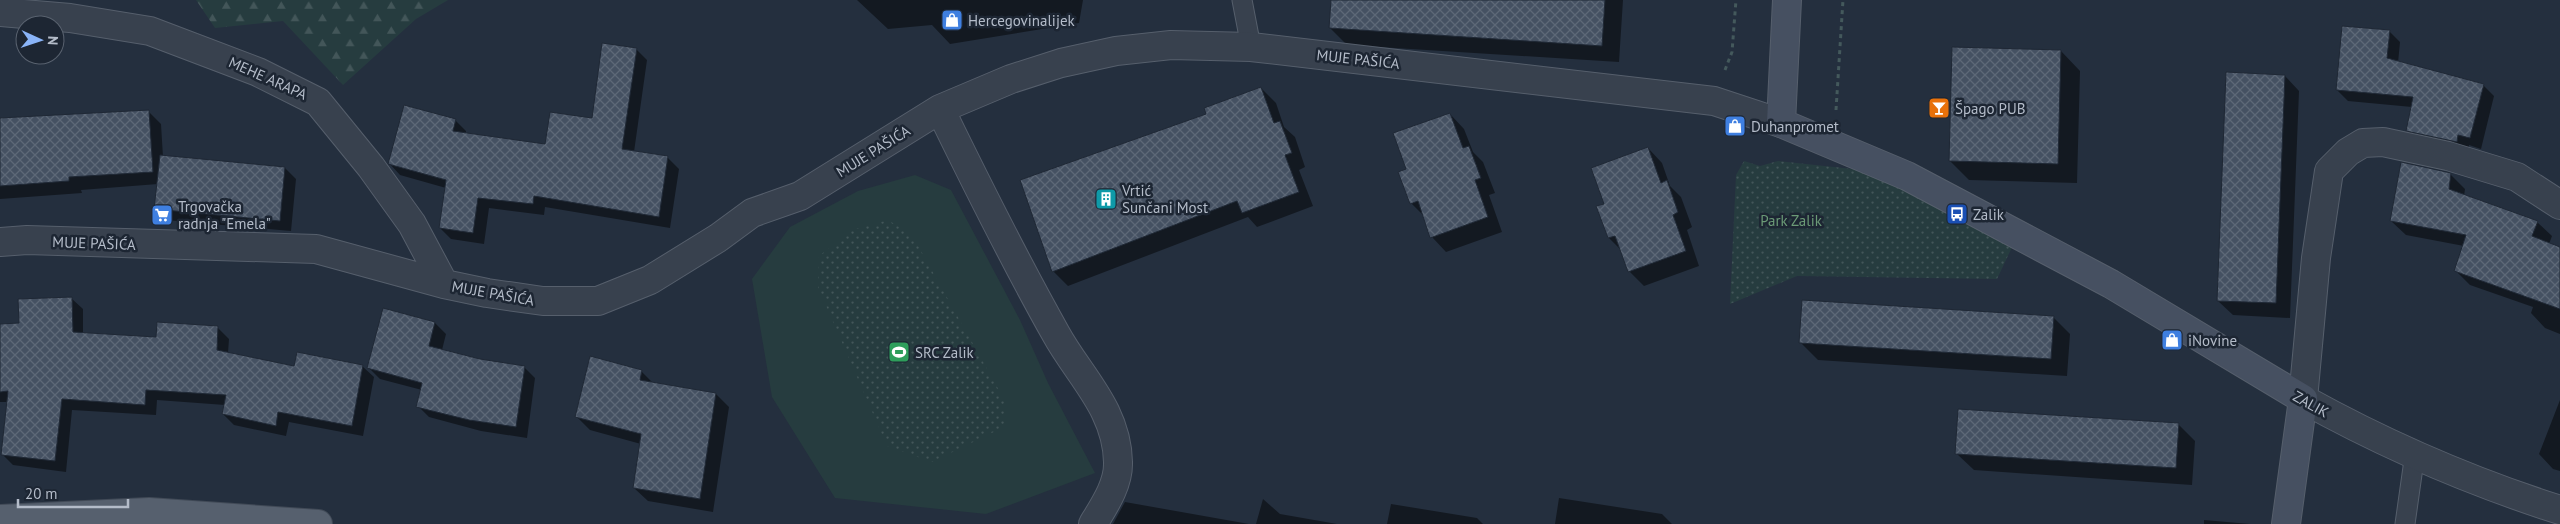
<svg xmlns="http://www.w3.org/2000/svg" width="2560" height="524" font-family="'PT Sans',sans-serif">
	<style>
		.grass { fill: #263c3f }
		.forest { fill: url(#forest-firs) }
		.park { fill: url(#park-dots) }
		.shadow { fill: #0007 }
		.building { fill: url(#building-cross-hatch); stroke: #1f2835 }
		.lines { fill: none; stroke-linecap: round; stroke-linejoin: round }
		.lane-casing { stroke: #565f6c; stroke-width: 21 }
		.street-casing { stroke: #565f6c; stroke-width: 30 }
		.secondary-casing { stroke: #565f6c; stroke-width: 30 }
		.primary-casing { stroke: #414a57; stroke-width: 30 }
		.path { stroke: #44595c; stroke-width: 3; stroke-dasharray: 4 4; stroke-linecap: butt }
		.lane { stroke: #38414e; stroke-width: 19 }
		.street { stroke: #38414e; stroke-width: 28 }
		.secondary { stroke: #465061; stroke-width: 28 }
		.primary { stroke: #56606e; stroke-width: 28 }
		.labels { text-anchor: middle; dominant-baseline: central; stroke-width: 5; stroke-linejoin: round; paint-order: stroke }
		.poi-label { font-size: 15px; fill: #b4bcc9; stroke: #1d2633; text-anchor: start }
		.street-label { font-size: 15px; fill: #b4bcc9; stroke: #1d2633 }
		.park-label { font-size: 15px; fill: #6b9a76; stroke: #1d2633 }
	</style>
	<defs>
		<pattern id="forest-firs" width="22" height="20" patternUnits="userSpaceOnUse" patternTransform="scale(1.25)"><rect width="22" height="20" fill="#263c3f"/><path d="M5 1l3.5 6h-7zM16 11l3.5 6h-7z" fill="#435659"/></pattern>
		<pattern id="park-dots" width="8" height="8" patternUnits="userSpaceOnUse" patternTransform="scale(1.25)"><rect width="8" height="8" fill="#263c3f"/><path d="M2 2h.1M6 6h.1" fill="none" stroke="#435659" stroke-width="1.8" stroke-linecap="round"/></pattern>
		<pattern id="building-cross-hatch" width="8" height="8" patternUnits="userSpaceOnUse" patternTransform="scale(1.25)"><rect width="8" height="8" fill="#455162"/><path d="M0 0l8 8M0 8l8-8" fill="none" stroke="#5d6877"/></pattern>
	</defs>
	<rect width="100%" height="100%" fill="#242f3e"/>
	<!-- grass -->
	<path class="grass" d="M915 175 951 190 1020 320 1048 383 1095 473 986 514 835 498 772 397 752 279 790 227 858 191Z"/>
	<!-- forest -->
	<path class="forest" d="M196 0H448L416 19 343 85 283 21 215 28Z"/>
	<!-- park -->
	<path class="park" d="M1744 161 1760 166 1778 161 1871 171 2014 243 1997 279 1797 276 1730 304 1736 175Z
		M888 220 912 235 1005 401 1004 427 932 462 887 446 818 287 819 256 852 230Z"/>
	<!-- shadow -->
	<path class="shadow" d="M857 0H1083L1079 23 950 44 932 25 888 29Z
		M1332 0H1623L1619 62 1347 45 1330 28Z
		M2389 31 2400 42 2398 63 2483 85 2494 96 2481 149 2469 145 2468 153 2419 142 2408 131 2412 107 2348 101 2337 90Z
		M636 49 647 60 634 152 668 158 679 169 670 228 545 207 544 215 489 208 484 244 451 239 440 228 446 188 400 175 389 163 455 120 466 131V134L546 145 593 120Z
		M2061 51 2080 71 2077 183 1969 180 1950 161Z
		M2285 76 2299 91 2290 318 2233 315 2218 301Z
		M1261 88 1276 103 1284 127 1295 137 1305 167 1299 170 1313 206 1257 227 1248 217 1068 286 1053 271 1207 115Z
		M148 111 161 124 163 157 285 168 296 179 291 231 166 220 155 209 158 184 81 190 82 193 0 199V119Z
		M1450 114 1464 129 1473 152 1483 162 1495 193 1489 195 1502 232 1446 252 1432 237 1424 216 1411 203 1407 170Z
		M1648 148 1662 163 1670 186 1681 197 1692 227 1687 230 1699 266 1644 286 1630 272 1622 251 1609 238 1605 204Z
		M2402 163 2451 175 2465 189 2464 196 2537 222 2552 236 2549 244 2560 248V334L2545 328 2531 313 2533 307 2470 285 2455 270 2464 246 2406 235 2391 221Z
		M71 298 83 309V334L157 339 217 327 229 339 228 353 295 368 362 366 374 377 363 436 289 422 286 436 234 425 223 414 225 405 157 400 156 415 72 410 66 472 13 465 2 454 8 402H0V325L20 324Z
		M2053 317 2070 334 2067 376 1818 360 1801 343Z
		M435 323 446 334 442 350 479 360 524 367 535 378 527 438 481 431 429 417 418 406 422 390 380 379 369 368Z
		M591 358 642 372 654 384 716 394 729 407 713 512 648 501 634 488 641 444 590 430 576 416Z
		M2560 400V471L2553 469 2539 454Z
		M2178 424 2195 441 2192 485 1974 470 1957 454Z
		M1559 498 1662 514 1672 524H1555Z
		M1263 499 1280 514 1337 524H1256Z
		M1125 502 1249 524H1113Z
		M1391 504 1477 518 1483 524H1387Z
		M2204 520 2250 524H2204Z"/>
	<!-- building -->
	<path class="building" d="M1331 0H1605L1602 46 1329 28Z
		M2342 26 2390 30 2387 58 2484 84 2470 138 2458 135 2457 142 2406 131 2413 97 2336 90Z
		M602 43 637 48 622 149 668 156 659 217 534 196 533 204 478 198 473 233 439 228 446 180 388 164 404 105 456 119 453 131 545 144 550 112 592 118Z
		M1952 47 2061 50 2058 164 1949 161Z
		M2226 72 2285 75 2276 303 2217 301Z
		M1261 87 1274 123 1280 121 1292 153 1285 155 1299 192 1242 213 1237 201 1052 272 1020 180 1206 114 1204 108Z
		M149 110 153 172 69 177V181L0 186V118Z
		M1450 113 1463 148 1469 146 1481 178 1475 180 1488 217 1430 238 1418 201 1410 204 1398 172 1406 169 1393 133Z
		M1648 147 1661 183 1667 180 1678 212 1673 215 1686 251 1628 272 1615 236 1608 238 1596 206 1604 204 1591 168Z
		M160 155 285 167 280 221 154 209Z
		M2401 162 2451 173 2449 189 2538 221 2532 236 2560 247V309L2454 271 2466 235 2390 221Z
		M72 297 73 332 156 337 157 322 218 326 217 350 294 366 297 352 363 365 352 426 278 412 276 426 222 414 226 395 146 390 145 405 62 399 55 461 1 455 8 391 0 392V324L19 323 18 299Z
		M1802 300 2054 316 2051 359 1799 343Z
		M383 308 435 322 429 346 480 359 525 366 516 427 469 420 416 407 422 383 367 368Z
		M590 356 642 370 640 380 716 393 700 499 633 488 641 434 575 417Z
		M1958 409 2179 423 2176 468 1955 454Z"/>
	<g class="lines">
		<!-- lane casing -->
		<g class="lane-casing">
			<path id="lane" d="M1242 0 1251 47
				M2405 524 2415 453"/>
		</g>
		<!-- street casing -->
		<g class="street-casing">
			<path id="street" d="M0 12 70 18 150 31 258 72 318 102 371 167 412 224 444 284
				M940 109C977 185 1015 261 1056 334 1079 376 1117 409 1118 462 1119 484 1104 506 1093 524
				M2560 205 2517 177 2448 156 2383 142 2363 143 2348 152 2329 171 2316 258 2303 399C2384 444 2472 482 2560 510
				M0 242 27 240 316 249 444 284 487 293 543 301H598L650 280 718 238 752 213 800 196 940 109 1011 79 1061 63 1116 51 1171 45 1251 47 1714 101 1781 123"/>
		</g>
		<!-- secondary casing -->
		<g class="secondary-casing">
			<path id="secondary" d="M1787 0 1781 123 1907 176 2111 284 2303 399 2286 524"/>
		</g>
		<!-- primary casing -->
		<g class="primary-casing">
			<path id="primary" d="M0 519 149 512 318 524"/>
		</g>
		<!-- path -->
		<path class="path" d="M1725 70 1732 52 1736 0
			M1836 110 1843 0"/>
		<!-- lane -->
		<use href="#lane" class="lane"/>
		<!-- street -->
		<use href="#street" class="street"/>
		<!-- secondary -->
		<use href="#secondary" class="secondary"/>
		<!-- primary -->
		<use href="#primary" class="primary"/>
	</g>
	<!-- icons -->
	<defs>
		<g id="shop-square" transform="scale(1.125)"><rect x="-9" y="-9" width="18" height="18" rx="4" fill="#3f7fe0" stroke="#1d2633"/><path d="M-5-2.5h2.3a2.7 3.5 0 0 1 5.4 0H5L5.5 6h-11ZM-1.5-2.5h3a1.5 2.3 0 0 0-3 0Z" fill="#fff"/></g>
		<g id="bar-square" transform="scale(1.125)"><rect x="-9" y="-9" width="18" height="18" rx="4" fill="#e8710a" stroke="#1d2633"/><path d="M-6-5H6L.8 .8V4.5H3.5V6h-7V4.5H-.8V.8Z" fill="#fff"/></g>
		<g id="building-square" transform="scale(1.125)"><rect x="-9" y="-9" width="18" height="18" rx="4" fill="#0f9aa8" stroke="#1d2633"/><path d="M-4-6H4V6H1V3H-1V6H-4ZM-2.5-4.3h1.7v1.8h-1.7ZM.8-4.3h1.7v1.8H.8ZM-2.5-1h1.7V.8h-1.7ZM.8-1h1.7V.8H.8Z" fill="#fff"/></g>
		<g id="bus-square" transform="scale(1.125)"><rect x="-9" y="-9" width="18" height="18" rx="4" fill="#1a4fb4" stroke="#1d2633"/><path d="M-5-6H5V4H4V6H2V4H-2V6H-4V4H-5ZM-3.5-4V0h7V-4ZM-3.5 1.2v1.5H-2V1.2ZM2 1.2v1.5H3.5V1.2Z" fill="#fff"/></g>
		<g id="supermarket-square" transform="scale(1.125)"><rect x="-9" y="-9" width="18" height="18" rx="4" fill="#3f7fe0" stroke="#1d2633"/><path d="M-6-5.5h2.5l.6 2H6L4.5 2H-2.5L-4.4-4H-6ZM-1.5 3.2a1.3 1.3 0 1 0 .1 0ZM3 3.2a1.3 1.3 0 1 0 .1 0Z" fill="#fff"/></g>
		<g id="stadium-square" transform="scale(1.125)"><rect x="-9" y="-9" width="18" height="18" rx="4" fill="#2e9e5b" stroke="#1d2633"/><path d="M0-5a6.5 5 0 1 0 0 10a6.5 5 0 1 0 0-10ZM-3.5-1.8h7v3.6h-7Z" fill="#fff"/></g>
	</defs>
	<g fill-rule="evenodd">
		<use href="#shop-square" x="952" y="20"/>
		<use href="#bar-square" x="1939" y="108"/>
		<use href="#shop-square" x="1735" y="126"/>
		<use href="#building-square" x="1106" y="199"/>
		<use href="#bus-square" x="1957" y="214"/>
		<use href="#supermarket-square" x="162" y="215"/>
		<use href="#shop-square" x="2172" y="340"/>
		<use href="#stadium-square" x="899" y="352"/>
	</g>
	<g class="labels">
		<!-- poi labels -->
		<g class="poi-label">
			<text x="968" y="20">Hercegovinalijek</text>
			<text x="1955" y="108">Špago PUB</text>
			<text x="1751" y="126">Duhanpromet</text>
			<text x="1122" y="190">Vrtić<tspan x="1122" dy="17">Sunčani Most</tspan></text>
			<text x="178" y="206">Trgovačka<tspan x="178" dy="17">radnja "Emela"</tspan></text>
			<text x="1973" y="214">Zalik</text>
			<text x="2188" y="340">iNovine</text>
			<text x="915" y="352">SRC Zalik</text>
		</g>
		<!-- street labels -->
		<g class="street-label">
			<text transform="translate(1358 59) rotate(6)">MUJE PAŠIĆA</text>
			<text transform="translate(268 78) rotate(24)">MEHE ARAPA</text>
			<text transform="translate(873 151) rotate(-32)">MUJE PAŠIĆA</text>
			<text transform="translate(94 243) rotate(2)">MUJE PAŠIĆA</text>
			<text transform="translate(493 293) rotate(10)">MUJE PAŠIĆA</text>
			<text transform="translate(2311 404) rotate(29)">ZALIK</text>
		</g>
		<!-- park labels -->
		<g class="park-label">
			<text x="1791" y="220">Park Zalik</text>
		</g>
	</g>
	<!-- north arrow -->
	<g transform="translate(40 40) rotate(93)"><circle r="24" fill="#1d2633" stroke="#59626f"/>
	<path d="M0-4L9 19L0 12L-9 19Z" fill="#8ab4f8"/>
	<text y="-8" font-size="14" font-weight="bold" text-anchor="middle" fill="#b4bcc9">N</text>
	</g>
	<!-- scale -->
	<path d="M18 499v8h110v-8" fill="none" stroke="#b4bcc9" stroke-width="2.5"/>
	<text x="25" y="499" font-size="15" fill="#b4bcc9" stroke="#1d2633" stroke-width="4" paint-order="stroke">20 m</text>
</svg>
